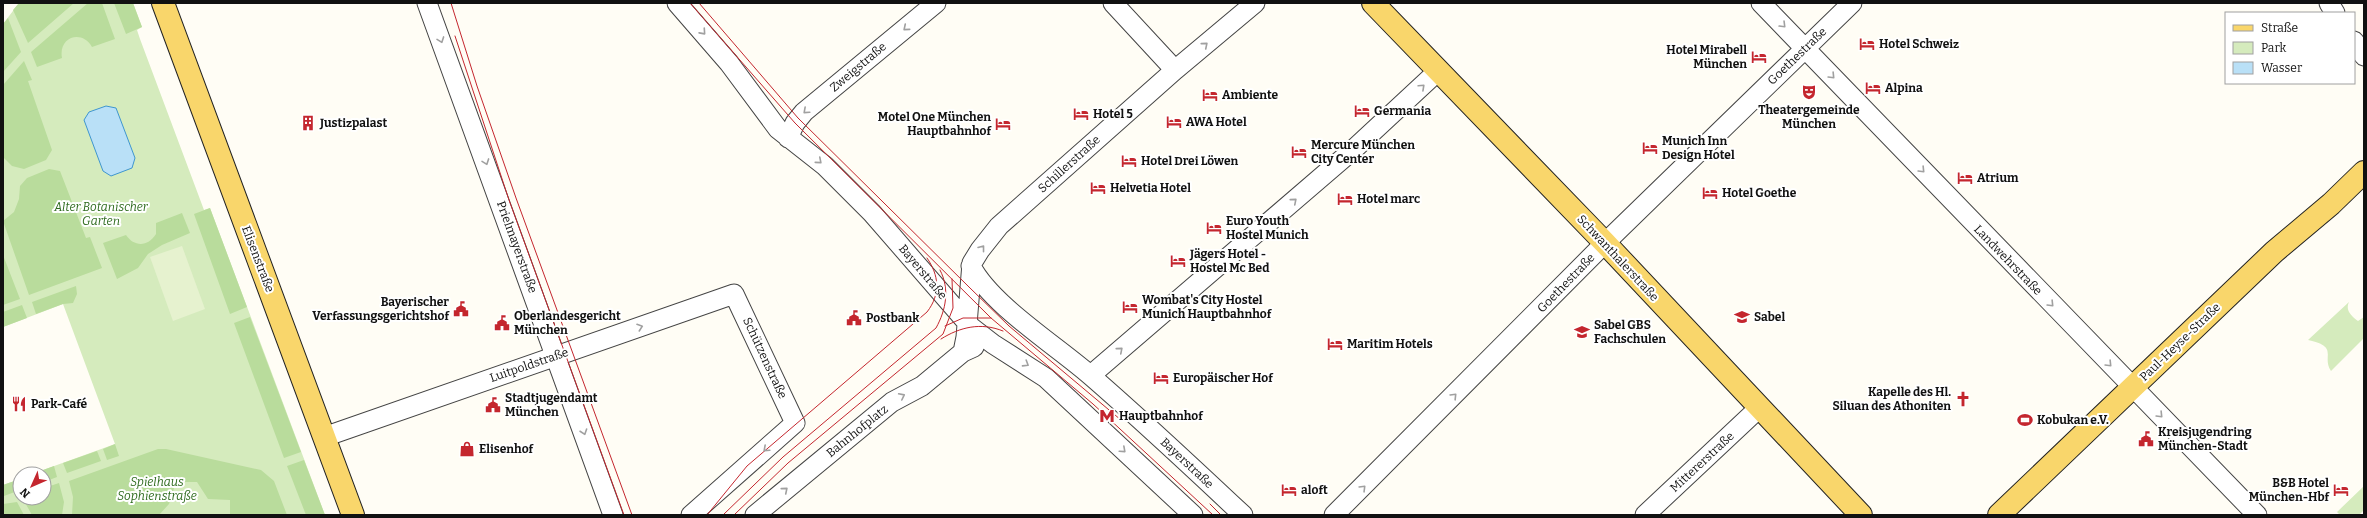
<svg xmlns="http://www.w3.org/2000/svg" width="2367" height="518" font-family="Bitter,serif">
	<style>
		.green { fill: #d5ebbd }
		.forest { fill: #b9dc9c }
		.pitch { fill: #e6f2cf }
		.water { fill: #b9e0f7; stroke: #3f96cf }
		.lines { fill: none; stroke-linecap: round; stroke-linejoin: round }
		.minor-casing { stroke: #444; stroke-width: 21 }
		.major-casing { stroke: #222; stroke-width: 24 }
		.minor { stroke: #fff; stroke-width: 19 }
		.major { stroke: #f9d66b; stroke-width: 22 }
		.tram { stroke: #c4262e; stroke-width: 1 }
		.oneway { stroke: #a0a0a0 }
		.labels { text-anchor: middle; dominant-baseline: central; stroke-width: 4; stroke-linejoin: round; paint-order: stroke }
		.poi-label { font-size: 12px; font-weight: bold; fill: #111; stroke: #fff; text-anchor: start }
		.street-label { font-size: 12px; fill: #111; stroke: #fff }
		.park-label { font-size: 12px; font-style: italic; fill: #2f6b1f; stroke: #fff }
	</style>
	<rect width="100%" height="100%" fill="#fffdf5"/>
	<!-- green -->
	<path class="green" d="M19 3H133L142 27 137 30 140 39 204 210 210 208 325 515H3V485L20 479V498H44V474H32L115 444 63 304 3 327V24Z
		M2349 302C2345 310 2351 316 2358 321L2364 317V338L2331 371C2321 356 2340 347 2308 340Z
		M2364 486V510L2359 515H2340L2337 512Z"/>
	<!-- forest -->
	<path class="forest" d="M19 3H74L28 43 13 10Z
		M88 3H102L115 39 92 47C82 29 58 37 62 58L37 67 31 52Z
		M114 3H133L142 27 126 34Z
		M8 18 21 52 3 72V24Z
		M24 61 32 80 28 81 52 150 46 160 24 169 12 166 3 157V85Z
		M49 169 60 171 86 238 90 237 102 268 29 295 3 221 14 212 19 199 20 186 27 178Z
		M210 208 247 307 230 314 194 214Z
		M182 213 190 233 162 245 148 254 138 268 117 279 103 243 126 235C134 247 148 247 156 234V223Z
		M3 255 20 299 3 305Z
		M76 286 77 294 73 303 63 304 36 314 32 302Z
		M22 305 27 318 3 327V312Z
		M250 317 301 452 284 458 234 323Z
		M115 444 119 456 107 460 103 449Z
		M158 449H166L261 470 274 481 287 515H230V500L208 499 197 482H176L169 504 159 515H72L73 497 69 481Z
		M97 451 101 461 67 473 63 463Z
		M304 460 325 515H306L287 466Z
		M54 466 57 477 44 482V474H32Z
		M20 479V490L4 496 3 485Z
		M59 483 64 502 62 515H32L23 499 44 498V488Z
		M17 502 24 515H3V504Z"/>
	<!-- pitch -->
	<path class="pitch" d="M182 246 205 309 173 321 150 257Z"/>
	<!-- water -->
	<path class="water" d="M106 106 116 108 135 158 132 168 111 176 103 171 84 120 89 112Z"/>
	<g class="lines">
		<!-- minor casing -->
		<g class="minor-casing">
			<path id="minor" d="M427 3 613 515
				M677 3 729 63 778 129 825 166 872 213 971 327 993 344 1046 378 1193 515
				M1113 3 1175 70
				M1761 3 2257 515
				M2329 3 2335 13
				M2354 41 2364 56
				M788 138 795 123 804 112 936 3
				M971 266C991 305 1057 346 1091 376 1143 421 1193 468 1243 515
				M963 352 966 337 972 263 980 250 999 226 1175 70 1255 3
				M1091 375 1354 149 1438 71
				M324 437 734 294 795 423 691 515
				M755 515 892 402 922 386 963 352 974 347
				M1334 515 1605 243 1852 3
				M1645 515 1759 408"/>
		</g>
		<!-- major casing -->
		<g class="major-casing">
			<path id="major" d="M163 3 353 515
				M1373 3 1605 243 1861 515
				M1999 515 2274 252 2331 204 2364 172"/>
		</g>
		<!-- minor -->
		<use href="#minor" class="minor"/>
		<!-- major -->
		<use href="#major" class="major"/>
		<!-- tram -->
		<path class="tram" d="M451 3 477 86 516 198 632 515
			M690 3 795 123 991 318 1093 404 1213 515
			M699 3 798 118 970 288 1009 326 1121 420
			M455 36 509 200 624 515
			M945 326 963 318H991
			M941 339C960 327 981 322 1003 331
			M1210 504 1221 515
			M707 515 747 466 927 312C941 294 939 275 927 258
			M723 515 783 457 936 328C946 310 950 289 940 270
			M734 515 788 463 943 334 953 308 952 279"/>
	</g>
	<!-- one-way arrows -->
	<defs><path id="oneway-chevron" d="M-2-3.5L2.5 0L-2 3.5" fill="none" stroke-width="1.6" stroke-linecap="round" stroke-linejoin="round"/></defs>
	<g class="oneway">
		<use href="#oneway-chevron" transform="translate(1783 25) rotate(45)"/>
		<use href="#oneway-chevron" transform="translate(906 28) rotate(140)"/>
		<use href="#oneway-chevron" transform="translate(703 32) rotate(48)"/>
		<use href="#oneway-chevron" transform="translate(441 40) rotate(70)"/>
		<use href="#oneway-chevron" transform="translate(1205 45) rotate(-40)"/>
		<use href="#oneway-chevron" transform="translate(1832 76) rotate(46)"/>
		<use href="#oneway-chevron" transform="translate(1422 87) rotate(-43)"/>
		<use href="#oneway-chevron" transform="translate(806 111) rotate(138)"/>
		<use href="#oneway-chevron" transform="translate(819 161) rotate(41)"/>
		<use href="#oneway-chevron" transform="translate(486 162) rotate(70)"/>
		<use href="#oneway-chevron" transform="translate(1922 170) rotate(46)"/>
		<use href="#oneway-chevron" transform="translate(1294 201) rotate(-41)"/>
		<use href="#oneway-chevron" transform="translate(982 248) rotate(-52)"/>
		<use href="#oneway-chevron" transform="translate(2051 304) rotate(46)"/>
		<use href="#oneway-chevron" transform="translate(640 327) rotate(-19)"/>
		<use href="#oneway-chevron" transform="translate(1120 350) rotate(-41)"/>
		<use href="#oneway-chevron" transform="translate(1026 364) rotate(32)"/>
		<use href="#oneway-chevron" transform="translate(2109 364) rotate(46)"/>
		<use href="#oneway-chevron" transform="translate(902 396) rotate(-27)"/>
		<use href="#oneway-chevron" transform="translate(1454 396) rotate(-46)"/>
		<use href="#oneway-chevron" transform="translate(2160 415) rotate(46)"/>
		<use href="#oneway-chevron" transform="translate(584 432) rotate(71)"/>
		<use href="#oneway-chevron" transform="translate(766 449) rotate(138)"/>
		<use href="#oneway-chevron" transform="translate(1123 450) rotate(42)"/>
		<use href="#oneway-chevron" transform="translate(1363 488) rotate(-45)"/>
		<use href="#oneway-chevron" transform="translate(785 490) rotate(-40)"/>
	</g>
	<!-- icons -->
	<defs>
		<g id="hotel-bare" transform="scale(1.2)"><path d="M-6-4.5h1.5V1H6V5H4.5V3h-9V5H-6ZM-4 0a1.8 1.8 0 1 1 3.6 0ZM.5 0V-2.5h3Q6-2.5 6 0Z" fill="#c4262e" stroke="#fff" stroke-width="2.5" paint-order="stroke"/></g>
		<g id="theatre-bare" transform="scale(1.2)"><path d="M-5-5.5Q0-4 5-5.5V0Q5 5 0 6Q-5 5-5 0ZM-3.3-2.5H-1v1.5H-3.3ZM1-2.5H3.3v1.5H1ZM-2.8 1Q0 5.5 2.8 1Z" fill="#c4262e" stroke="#fff" stroke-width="2.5" paint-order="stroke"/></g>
		<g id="building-bare" transform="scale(1.2)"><path d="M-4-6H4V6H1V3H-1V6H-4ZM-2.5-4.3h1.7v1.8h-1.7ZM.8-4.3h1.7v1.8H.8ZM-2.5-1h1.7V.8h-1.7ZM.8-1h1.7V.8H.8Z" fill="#c4262e" stroke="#fff" stroke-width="2.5" paint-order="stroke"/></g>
		<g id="civic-bare" transform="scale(1.2)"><path d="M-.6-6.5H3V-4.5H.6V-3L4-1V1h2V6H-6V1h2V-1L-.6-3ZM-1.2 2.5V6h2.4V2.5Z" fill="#c4262e" stroke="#fff" stroke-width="2.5" paint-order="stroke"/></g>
		<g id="school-bare" transform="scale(1.2)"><path d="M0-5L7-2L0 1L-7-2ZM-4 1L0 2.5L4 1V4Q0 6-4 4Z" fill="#c4262e" stroke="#fff" stroke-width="2.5" paint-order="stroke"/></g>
		<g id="church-bare" transform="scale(1.2)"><path d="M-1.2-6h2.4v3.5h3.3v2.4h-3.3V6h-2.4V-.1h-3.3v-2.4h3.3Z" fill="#c4262e" stroke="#fff" stroke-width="2.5" paint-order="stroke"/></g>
		<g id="restaurant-bare" transform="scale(1.2)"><path d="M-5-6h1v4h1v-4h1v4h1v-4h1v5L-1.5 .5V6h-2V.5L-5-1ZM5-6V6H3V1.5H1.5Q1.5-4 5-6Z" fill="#c4262e" stroke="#fff" stroke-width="2.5" paint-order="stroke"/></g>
		<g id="metro-bare" transform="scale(1.2)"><path d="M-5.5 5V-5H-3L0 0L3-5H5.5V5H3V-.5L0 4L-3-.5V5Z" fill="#c4262e" stroke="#fff" stroke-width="2.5" paint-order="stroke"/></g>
		<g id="stadium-bare" transform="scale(1.2)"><path d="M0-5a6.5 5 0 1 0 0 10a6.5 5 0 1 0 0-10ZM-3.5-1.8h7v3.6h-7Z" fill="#c4262e" stroke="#fff" stroke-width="2.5" paint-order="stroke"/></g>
		<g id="shop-bare" transform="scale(1.2)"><path d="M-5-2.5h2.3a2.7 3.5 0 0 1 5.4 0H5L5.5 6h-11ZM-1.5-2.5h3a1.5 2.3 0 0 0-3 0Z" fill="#c4262e" stroke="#fff" stroke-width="2.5" paint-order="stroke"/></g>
	</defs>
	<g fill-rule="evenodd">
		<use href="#hotel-bare" x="1867" y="44"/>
		<use href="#hotel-bare" x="1759" y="57"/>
		<use href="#hotel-bare" x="1873" y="88"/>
		<use href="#theatre-bare" x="1809" y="92"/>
		<use href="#hotel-bare" x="1210" y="95"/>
		<use href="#hotel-bare" x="1362" y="111"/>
		<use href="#hotel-bare" x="1081" y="114"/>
		<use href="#hotel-bare" x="1174" y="122"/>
		<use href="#building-bare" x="308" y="123"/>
		<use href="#hotel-bare" x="1003" y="124"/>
		<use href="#hotel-bare" x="1650" y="148"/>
		<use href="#hotel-bare" x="1299" y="152"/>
		<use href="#hotel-bare" x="1129" y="161"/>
		<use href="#hotel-bare" x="1965" y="178"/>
		<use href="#hotel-bare" x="1098" y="188"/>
		<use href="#hotel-bare" x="1710" y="193"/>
		<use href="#hotel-bare" x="1345" y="199"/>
		<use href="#hotel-bare" x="1214" y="228"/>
		<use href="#hotel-bare" x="1178" y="261"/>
		<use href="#hotel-bare" x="1130" y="307"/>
		<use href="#civic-bare" x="461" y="309"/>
		<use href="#school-bare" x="1742" y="317"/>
		<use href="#civic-bare" x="854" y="318"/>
		<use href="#civic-bare" x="502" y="323"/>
		<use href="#school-bare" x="1582" y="332"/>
		<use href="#hotel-bare" x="1335" y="344"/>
		<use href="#hotel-bare" x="1161" y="378"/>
		<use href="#church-bare" x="1963" y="399"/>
		<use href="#restaurant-bare" x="19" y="404"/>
		<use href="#civic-bare" x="493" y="405"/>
		<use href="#metro-bare" x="1107" y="416"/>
		<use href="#stadium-bare" x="2025" y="420"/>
		<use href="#civic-bare" x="2146" y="439"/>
		<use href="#shop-bare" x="467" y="449"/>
		<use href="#hotel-bare" x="1289" y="490"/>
		<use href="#hotel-bare" x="2341" y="490"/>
	</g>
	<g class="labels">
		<!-- poi labels -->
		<g class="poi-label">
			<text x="1879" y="44">Hotel Schweiz</text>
			<text x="1747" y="50" text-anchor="end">Hotel Mirabell<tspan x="1747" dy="14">München</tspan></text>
			<text x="1885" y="88">Alpina</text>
			<text x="1222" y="95">Ambiente</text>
			<text x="1809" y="110" text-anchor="middle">Theatergemeinde<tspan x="1809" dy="14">München</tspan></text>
			<text x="1374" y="111">Germania</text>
			<text x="1093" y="114">Hotel 5</text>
			<text x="991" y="117" text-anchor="end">Motel One München<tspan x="991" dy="14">Hauptbahnhof</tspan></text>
			<text x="1186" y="122">AWA Hotel</text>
			<text x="320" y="123">Justizpalast</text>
			<text x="1662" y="141">Munich Inn<tspan x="1662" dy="14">Design Hotel</tspan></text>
			<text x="1311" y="145">Mercure München<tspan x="1311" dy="14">City Center</tspan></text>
			<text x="1141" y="161">Hotel Drei Löwen</text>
			<text x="1977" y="178">Atrium</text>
			<text x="1110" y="188">Helvetia Hotel</text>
			<text x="1722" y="193">Hotel Goethe</text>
			<text x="1357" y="199">Hotel marc</text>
			<text x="1226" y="221">Euro Youth<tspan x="1226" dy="14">Hostel Munich</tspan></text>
			<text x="1190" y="254">Jägers Hotel -<tspan x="1190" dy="14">Hostel Mc Bed</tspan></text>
			<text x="1142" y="300">Wombat's City Hostel<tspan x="1142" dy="14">Munich Hauptbahnhof</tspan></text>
			<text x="449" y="302" text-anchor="end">Bayerischer<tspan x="449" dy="14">Verfassungsgerichtshof</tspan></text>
			<text x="514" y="316">Oberlandesgericht<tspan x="514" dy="14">München</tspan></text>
			<text x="1754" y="317">Sabel</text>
			<text x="866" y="318">Postbank</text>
			<text x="1594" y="325">Sabel GBS<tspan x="1594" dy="14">Fachschulen</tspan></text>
			<text x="1347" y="344">Maritim Hotels</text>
			<text x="1173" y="378">Europäischer Hof</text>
			<text x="1951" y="392" text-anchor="end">Kapelle des Hl.<tspan x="1951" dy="14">Siluan des Athoniten</tspan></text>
			<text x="505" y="398">Stadtjugendamt<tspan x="505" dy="14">München</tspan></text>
			<text x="31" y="404">Park-Café</text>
			<text x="1119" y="416">Hauptbahnhof</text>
			<text x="2037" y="420">Kobukan e.V.</text>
			<text x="2158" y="432">Kreisjugendring<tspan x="2158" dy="14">München-Stadt</tspan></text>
			<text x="479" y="449">Elisenhof</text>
			<text x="2329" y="483" text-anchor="end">B&amp;B Hotel<tspan x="2329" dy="14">München-Hbf</tspan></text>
			<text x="1301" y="490">aloft</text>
		</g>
		<!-- street labels -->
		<g class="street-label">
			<text transform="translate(1797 56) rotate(-44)">Goethestraße</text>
			<text transform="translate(858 67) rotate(-40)">Zweigstraße</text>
			<text transform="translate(1069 164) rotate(-42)">Schillerstraße</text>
			<text transform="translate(517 247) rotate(70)">Prielmayerstraße</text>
			<text transform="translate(1618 258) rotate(47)">Schwanthalerstraße</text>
			<text transform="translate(258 259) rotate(69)">Elisenstraße</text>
			<text transform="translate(2008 260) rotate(46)">Landwehrstraße</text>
			<text transform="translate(923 272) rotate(50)">Bayerstraße</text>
			<text transform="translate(1566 283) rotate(-46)">Goethestraße</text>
			<text transform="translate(2180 342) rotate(-44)">Paul-Heyse-Straße</text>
			<text transform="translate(765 358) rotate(65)">Schützenstraße</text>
			<text transform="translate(529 365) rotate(-19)">Luitpoldstraße</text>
			<text transform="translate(857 431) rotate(-39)">Bahnhofplatz</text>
			<text transform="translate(1702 462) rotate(-43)">Mittererstraße</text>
			<text transform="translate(1187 463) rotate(43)">Bayerstraße</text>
		</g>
		<!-- park labels -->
		<g class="park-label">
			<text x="101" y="207">Alter Botanischer<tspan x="101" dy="14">Garten</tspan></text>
			<text x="157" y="482">Spielhaus<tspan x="157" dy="14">Sophienstraße</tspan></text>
		</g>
	</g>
	<!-- border -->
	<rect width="2367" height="518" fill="none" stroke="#111111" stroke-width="8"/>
	<!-- legend -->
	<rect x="2225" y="12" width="130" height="72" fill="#ffffff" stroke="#a0a0a0"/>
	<rect x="2233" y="25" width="20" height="6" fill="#f9d66b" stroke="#a0a0a0"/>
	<text x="2261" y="32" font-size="12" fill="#111111">Straße</text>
	<rect x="2233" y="42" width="20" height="12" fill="#d5ebbd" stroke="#a0a0a0"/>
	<text x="2261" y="52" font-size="12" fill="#111111">Park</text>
	<rect x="2233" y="62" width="20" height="12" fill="#b9e0f7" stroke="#a0a0a0"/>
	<text x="2261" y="72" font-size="12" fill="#111111">Wasser</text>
	<!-- north arrow -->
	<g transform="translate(32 486) rotate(225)"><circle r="19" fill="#ffffff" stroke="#a0a0a0"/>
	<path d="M0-3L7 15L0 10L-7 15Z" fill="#c4262e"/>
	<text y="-6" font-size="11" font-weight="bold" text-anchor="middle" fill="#111111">N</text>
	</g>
</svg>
